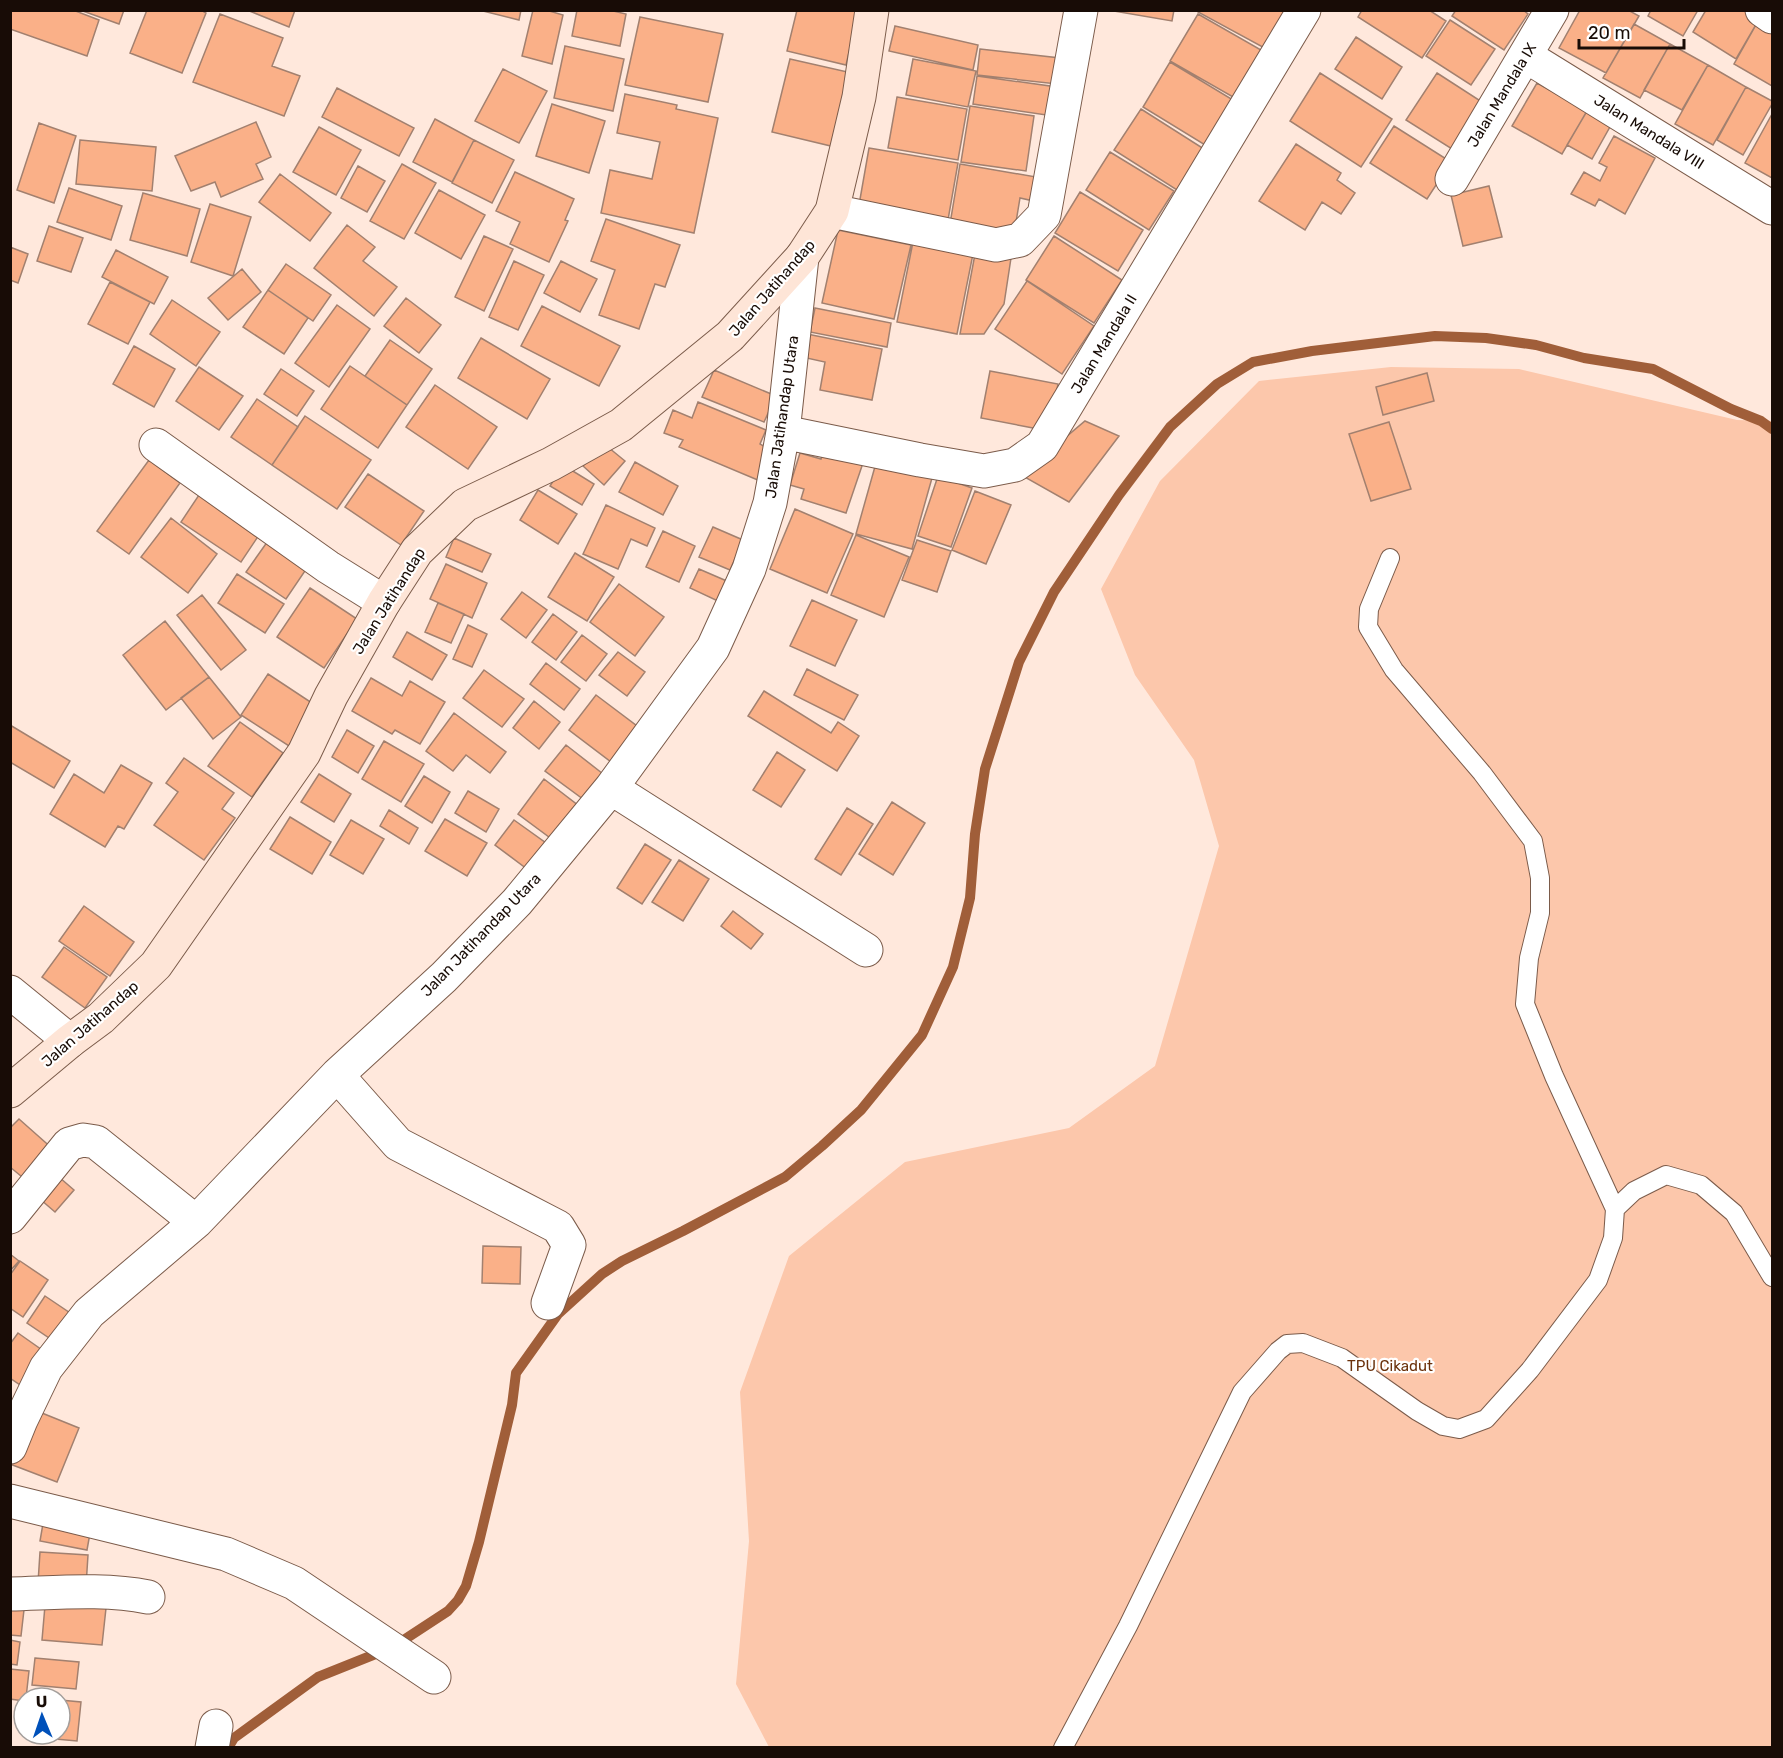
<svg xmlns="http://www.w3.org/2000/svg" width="1783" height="1758" font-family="Rubik,sans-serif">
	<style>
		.green { fill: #fcc7ab }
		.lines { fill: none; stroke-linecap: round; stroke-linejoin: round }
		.stream { stroke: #a05e39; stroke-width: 10 }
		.building { fill: #fab088; stroke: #a2806f; stroke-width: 1.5 }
		.lane-casing { stroke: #7b5b4a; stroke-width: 20 }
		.street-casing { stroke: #7b5b4a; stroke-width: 35 }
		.secondary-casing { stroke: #7b5b4a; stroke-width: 35 }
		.lane { stroke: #fff; stroke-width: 18 }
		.street { stroke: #fff; stroke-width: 33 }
		.secondary { stroke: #fee5d7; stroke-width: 33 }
		.labels { text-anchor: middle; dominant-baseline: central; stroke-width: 4.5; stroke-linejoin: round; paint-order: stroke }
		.street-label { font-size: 15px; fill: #180c06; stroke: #fff }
		.park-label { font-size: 15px; fill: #6b310b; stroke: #fff }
	</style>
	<rect width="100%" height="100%" fill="#ffe8dc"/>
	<!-- green -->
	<path class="green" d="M1391 367 1519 369 1737 420 1772 421V1747H769L736 1684 749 1541 740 1392 789 1256 905 1162 1069 1128 1155 1066 1219 846 1194 760 1135 675 1101 589 1160 481 1259 381Z"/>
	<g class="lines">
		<!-- stream -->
		<path class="stream" d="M228 1748 234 1738 318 1677 393 1647 448 1611 458 1600 466 1586 479 1542 512 1405 516 1373 558 1314 602 1274 622 1261 683 1231 785 1177 822 1146 861 1110 922 1035 953 967 970 898 975 834 985 769 1019 662 1054 592 1119 495 1170 427 1217 384 1253 362 1312 351 1435 336 1486 338 1536 345 1584 358 1653 369 1731 409 1761 421 1772 429"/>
	</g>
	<!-- building -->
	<path class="building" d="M10 10H73L99 20 87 56 10 29Z
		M80 10H124L119 24Z
		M147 10H201L206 13 182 73 130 53Z
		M247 10H295L289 27Z
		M479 10H521L519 20Z
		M533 10H546L563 15 552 64 522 56Z
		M577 10H609L626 14 620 46 572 36Z
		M797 10H859L846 65 787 51Z
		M1108 10H1174L1172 21Z
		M1199 10H1292L1270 51 1198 12Z
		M1362 10H1429L1446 21 1422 58 1358 17Z
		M1456 10H1523L1528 14 1504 50 1452 16Z
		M1580 10H1628L1639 16 1606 73 1559 48Z
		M1651 10H1698L1683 36 1648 16Z
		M1706 10H1752L1761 16 1736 59 1693 32Z
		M220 14 283 38 272 66 300 76 284 116 193 82Z
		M1198 14 1268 54 1240 101 1170 61Z
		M1761 16 1772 23V86L1734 64Z
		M640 17 723 34 708 102 625 85Z
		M1450 20 1495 49 1471 85 1426 56Z
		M1634 24 1670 44 1640 98 1603 78Z
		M895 26 978 45 973 70 889 51Z
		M1356 37 1402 67 1382 99 1335 69Z
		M1670 44 1708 65 1682 110 1644 90Z
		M565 46 624 59 613 111 554 98Z
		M980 49 1060 58 1057 84 977 75Z
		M790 59 852 73 835 147 772 132Z
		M913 59 976 71 968 107 906 95Z
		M1170 62 1238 103 1210 148 1143 107Z
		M1708 65 1746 87 1713 145 1675 124Z
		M503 69 547 91 519 143 475 121Z
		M1320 73 1392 119 1361 167 1290 121Z
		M1437 73 1482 102 1452 149 1406 120Z
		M977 76 1057 87 1053 116 973 104Z
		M1537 83 1587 111 1562 154 1512 126Z
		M1746 87 1772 101V104L1743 155 1717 140Z
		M337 88 414 128 399 156 322 117Z
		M625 94 677 105 676 109 718 118 694 233 601 213 610 170 652 179 660 142 617 133Z
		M897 97 967 109 958 160 888 148Z
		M552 104 605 121 589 173 536 156Z
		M970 106 1034 116 1026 171 961 162Z
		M1141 109 1204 149 1177 190 1114 150Z
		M1587 111 1611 125 1592 159 1567 145Z
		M1772 114V178L1745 163Z
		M435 119 474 140 452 182 413 162Z
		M256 122 271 157 256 164 263 179 221 197 215 182 191 191 175 156Z
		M39 123 76 136 54 203 17 190Z
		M1394 126 1451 162 1427 199 1370 163Z
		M319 127 361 150 336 195 293 172Z
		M1614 136 1655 158 1625 214 1599 199 1595 206 1571 194 1584 172 1600 181 1607 167 1599 163Z
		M80 140 156 147 152 191 76 184Z
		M474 140 514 160 492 203 452 183Z
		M1296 144 1341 173 1337 180 1355 193 1341 214 1322 202 1305 230 1259 201Z
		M869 148 958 163 948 220 859 205Z
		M1110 152 1174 191 1149 230 1086 190Z
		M402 164 436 183 404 239 370 221Z
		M960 164 1042 178 1038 202 1020 198 1014 234 950 224Z
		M358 166 385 181 367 212 341 198Z
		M515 172 574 199 565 220 568 221 549 262 510 244 520 222 496 211Z
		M280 174 331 213 310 241 259 202Z
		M1489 186 1502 237 1463 246 1451 195Z
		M69 188 122 206 111 240 57 222Z
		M439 190 485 215 461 259 415 233Z
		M1080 192 1143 230 1118 271 1055 233Z
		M143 193 200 209 187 256 130 240Z
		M210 204 251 217 233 276 191 262Z
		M606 219 680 245 665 287 655 284 639 329 599 315 615 270 591 261Z
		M347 225 375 247 363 261 397 287 374 316 314 268Z
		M49 226 83 238 71 272 37 261Z
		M838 230 911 245 894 319 822 303Z
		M484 236 513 249 484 311 455 297Z
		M1054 236 1122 280 1094 323 1026 280Z
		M913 242 973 254 957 334 897 322Z
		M10 247 28 254 18 283 10 280Z
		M116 250 168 277 154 304 102 277Z
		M975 254 1011 258 1004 304 984 334H960Z
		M514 261 544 275 518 330 489 317Z
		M561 261 597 279 580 312 544 293Z
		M286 264 331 295 313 321 268 290Z
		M242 269 261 292 228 320 208 298Z
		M1027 281 1094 326 1062 374 995 329Z
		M110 282 150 302 128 344 88 324Z
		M268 290 308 318 284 354 243 327Z
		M406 298 441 325 419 353 384 326Z
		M172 300 220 332 196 366 150 334Z
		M337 305 370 329 329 387 295 363Z
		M542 306 620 346 599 386 521 346Z
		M815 308 891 323 887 347 810 332Z
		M807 334 882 349 872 400 820 390 825 362 802 357Z
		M481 338 550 379 527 419 458 378Z
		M390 340 432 369 407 405 365 376Z
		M134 346 175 369 154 407 113 384Z
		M350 366 407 405 378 448 321 409Z
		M199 367 243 396 219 430 176 401Z
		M281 369 314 391 297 416 264 394Z
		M714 370 776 396 764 422 702 397Z
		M990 371 1058 384 1049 431 981 418Z
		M1427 373 1434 401 1383 415 1376 387Z
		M435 385 497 427 468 469 406 427Z
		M257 399 298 427 272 465 231 437Z
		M698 402 766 430 760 444 775 453 765 483 679 447 683 440 664 433 673 410 692 418Z
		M305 416 371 460 337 509 272 465Z
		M1085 421 1119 436 1069 502 1021 475Z
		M1389 422 1411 489 1371 501 1349 434Z
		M603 443 625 461 604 485 583 466Z
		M825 447 864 460 846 513 801 499 804 489 790 485 800 453 821 459Z
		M149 460 180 483 129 554 97 531Z
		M635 462 678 486 663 515 619 492Z
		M876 463 932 478 912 549 856 534Z
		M563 465 594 484 582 505 550 486Z
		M368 474 424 511 401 545 345 507Z
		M938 476 972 488 951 547 918 536Z
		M203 489 263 529 241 562 181 522Z
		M538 490 577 514 558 544 520 520Z
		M975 491 1011 505 986 564 952 550Z
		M606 505 655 528 647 546 631 539 618 569 583 554Z
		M795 509 853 534 827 593 770 569Z
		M171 518 217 554 188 593 141 557Z
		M713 527 743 540 730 570 699 557Z
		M663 531 695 546 679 582 646 567Z
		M856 535 909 557 884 617 831 595Z
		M270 538 309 565 286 599 246 572Z
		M454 538 491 554 482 572 446 557Z
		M917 540 951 551 937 592 902 580Z
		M575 553 614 577 587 621 548 597Z
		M446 564 487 583 472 618 430 599Z
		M699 569 729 582 720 602 690 588Z
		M237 574 284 604 265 633 218 603Z
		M619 584 664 617 635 656 590 622Z
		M310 588 357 619 324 668 277 637Z
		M522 592 547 610 526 638 501 619Z
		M202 595 246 650 221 670 177 615Z
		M812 600 857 620 835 666 790 646Z
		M438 603 464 614 451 643 425 632Z
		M553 614 577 632 556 660 532 642Z
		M165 621 209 677 166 710 123 655Z
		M468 625 487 634 472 667 453 659Z
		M407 632 447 655 432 680 393 657Z
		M582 635 607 654 586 681 561 662Z
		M618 652 645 672 627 696 599 675Z
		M546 663 580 689 564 710 530 684Z
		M807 669 858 695 844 720 794 695Z
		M484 670 524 699 502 727 463 698Z
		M268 674 315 705 289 746 241 715Z
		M209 677 241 717 213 739 181 698Z
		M371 678 402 696 410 681 445 702 420 744 395 730 392 734 352 711Z
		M764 691 831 733 838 722 859 736 837 771 748 716Z
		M596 695 641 729 615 765 569 730Z
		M534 701 560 722 539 749 513 728Z
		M454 713 506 752 490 773 466 755 453 771 426 751Z
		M240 722 283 753 252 797 208 766Z
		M10 725 70 761 54 788 10 762Z
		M347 730 374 746 358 773 332 757Z
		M384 741 424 764 401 802 362 779Z
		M566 745 607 777 587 802 545 771Z
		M777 752 805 770 781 807 753 790Z
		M184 758 234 793 222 809 235 818 204 860 154 825 178 792 166 783Z
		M121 765 152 783 124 829 118 826 105 847 50 814 74 774 104 793Z
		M319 774 351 794 334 822 301 802Z
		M424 776 450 792 432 823 405 806Z
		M544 779 579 806 553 840 518 814Z
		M468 791 499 809 486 832 455 813Z
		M892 802 925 823 893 875 859 854Z
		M847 808 873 824 841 875 815 859Z
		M389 810 418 828 409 844 380 826Z
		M290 817 331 842 312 874 270 849Z
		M445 819 487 843 467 876 425 851Z
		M351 820 384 839 363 874 330 855Z
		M514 820 546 843 527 869 495 845Z
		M645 844 671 860 642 904 617 888Z
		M679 860 709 879 683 921 652 902Z
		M84 906 134 942 110 976 59 941Z
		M733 911 763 934 751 949 721 926Z
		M64 947 107 977 85 1008 42 977Z
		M19 1119 54 1150 27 1181 10 1167V1128Z
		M52 1171 74 1190 55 1212 33 1193Z
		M483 1246 521 1247 520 1284 482 1283Z
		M10 1254 19 1261 10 1271Z
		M20 1261 48 1280 23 1317 10 1308V1275Z
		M45 1296 79 1319 61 1346 27 1323Z
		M18 1333 52 1357 29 1391 10 1378V1344Z
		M32 1409 79 1428 57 1482 10 1464Z
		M45 1512 92 1522 87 1550 40 1541Z
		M40 1552 88 1555 86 1586 38 1583Z
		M46 1594 107 1599 102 1645 42 1640Z
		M10 1599 25 1601 21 1636 10 1635Z
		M10 1640 20 1642 17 1665 10 1664Z
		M35 1658 79 1662 76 1689 32 1685Z
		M10 1669 29 1671 26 1698H24V1701L10 1699Z
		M60 1700 81 1702 77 1741 33 1737V1734H60Z"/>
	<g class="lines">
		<!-- lane casing -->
		<g class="lane-casing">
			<path id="lane" d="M1390 558 1369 609 1368 627 1394 670 1482 773 1533 841 1540 878V913L1529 958 1525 1004 1554 1076 1615 1209
				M1063 1748 1128 1626 1242 1392 1278 1351 1287 1344 1303 1343 1342 1358 1417 1411 1443 1426 1459 1429 1486 1419 1530 1370 1598 1280 1613 1238 1615 1209 1634 1191 1666 1175 1701 1185 1734 1213 1772 1277"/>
		</g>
		<!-- street casing -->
		<g class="street-casing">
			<path id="street" d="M1762 10 1772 17
				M1526 56 1772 208
				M1452 179 1552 10
				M832 211 996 245 1020 240 1044 215 1081 10
				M783 432 920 460 984 471 1015 465 1042 446 1304 10
				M156 445 328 567 384 602
				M611 788 866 950
				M10 992 70 1041
				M337 1075 398 1144 558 1227 569 1245 548 1303
				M10 1217 69 1144 83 1140 96 1142 196 1222
				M10 1447 21 1420 46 1368 89 1313 196 1222 337 1075 444 977 517 902 611 788 713 648 749 569 770 503 783 432 802 257
				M10 1501 226 1554 294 1583 434 1677
				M10 1594C54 1593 105 1588 148 1597
				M212 1748 216 1726"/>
		</g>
		<!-- secondary casing -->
		<g class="secondary-casing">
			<path id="secondary" d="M10 1091 70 1041 101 1018 156 965 304 753 331 696 384 602 417 551 465 505 551 464 621 425 730 336 802 257 832 211 859 97 872 10"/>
		</g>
		<!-- lane -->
		<use href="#lane" class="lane"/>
		<!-- street -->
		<use href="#street" class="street"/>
		<!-- secondary -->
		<use href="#secondary" class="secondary"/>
	</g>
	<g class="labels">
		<!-- street labels -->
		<g class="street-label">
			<text transform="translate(1502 95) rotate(-59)">Jalan Mandala IX</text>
			<text transform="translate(1649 132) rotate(32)">Jalan Mandala VIII</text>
			<text transform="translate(772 288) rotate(-49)">Jalan Jatihandap</text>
			<text transform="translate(1104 344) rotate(-59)">Jalan Mandala II</text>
			<text transform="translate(782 417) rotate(-82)">Jalan Jatihandap Utara</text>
			<text transform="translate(389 601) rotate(-58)">Jalan Jatihandap</text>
			<text transform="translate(481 935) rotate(-46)">Jalan Jatihandap Utara</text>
			<text transform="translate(90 1024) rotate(-41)">Jalan Jatihandap</text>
		</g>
		<!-- park labels -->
		<g class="park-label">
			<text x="1390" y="1366">TPU Cikadut</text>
		</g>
	</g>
	<!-- border -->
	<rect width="1783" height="1758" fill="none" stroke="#180c06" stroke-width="24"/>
	<!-- north arrow -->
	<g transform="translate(42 1716) rotate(358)"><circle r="28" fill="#ffffff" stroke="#a39e9b" stroke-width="1.5"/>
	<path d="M0-4.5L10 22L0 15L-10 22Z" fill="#0051ba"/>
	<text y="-9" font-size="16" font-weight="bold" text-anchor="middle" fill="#180c06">U</text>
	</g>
	<!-- scale -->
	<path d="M1579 39v9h105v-9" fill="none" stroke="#180c06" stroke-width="3"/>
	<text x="1588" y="39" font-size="18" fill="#180c06" stroke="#ffffff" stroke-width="4.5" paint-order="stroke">20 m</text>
</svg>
